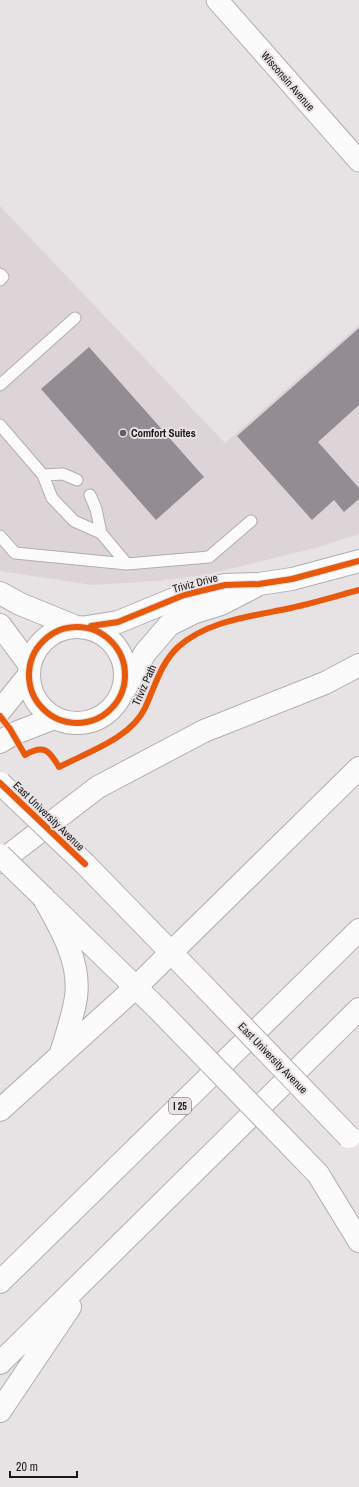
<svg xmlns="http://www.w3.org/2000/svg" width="359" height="1487" font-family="'Archivo Narrow',sans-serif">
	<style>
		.built { fill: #ddd4d8 }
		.building { fill: #938c93 }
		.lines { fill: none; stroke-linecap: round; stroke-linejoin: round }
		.service-casing { stroke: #b1aeaf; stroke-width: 13 }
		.minor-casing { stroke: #b1aeaf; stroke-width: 23 }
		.tertiary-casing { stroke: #b1aeaf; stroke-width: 24 }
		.primary-casing { stroke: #b1aeaf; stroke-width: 24 }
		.motorway-casing { stroke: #b1aeaf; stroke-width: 24 }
		.service { stroke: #fbfbfb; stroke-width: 11 }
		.minor { stroke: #fbfbfb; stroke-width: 21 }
		.tertiary { stroke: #fbfbfb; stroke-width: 22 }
		.primary { stroke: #fbfbfb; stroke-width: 22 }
		.motorway { stroke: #fbfbfb; stroke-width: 22 }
		.primary-bridge-casing { stroke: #b1aeaf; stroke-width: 24; stroke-linecap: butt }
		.primary-bridge { stroke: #fbfbfb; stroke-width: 22 }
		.cycleway-casing { stroke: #e8e2e5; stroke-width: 8 }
		.cycleway { stroke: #e8590c; stroke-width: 6 }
		.poi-dot { fill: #615e60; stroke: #e8e2e5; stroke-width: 1.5 }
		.labels { text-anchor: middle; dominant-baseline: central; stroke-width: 4; stroke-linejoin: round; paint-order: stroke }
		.shield { fill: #e8e2e5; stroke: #575456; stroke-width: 1 }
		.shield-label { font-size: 10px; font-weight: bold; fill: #191718 }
		.street-label { font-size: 11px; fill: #191718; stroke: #e8e2e5 }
		.poi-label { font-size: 11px; font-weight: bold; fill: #191718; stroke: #e8e2e5; text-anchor: start }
	</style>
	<rect width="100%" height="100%" fill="#e7e3e5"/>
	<!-- built -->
	<path class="built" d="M0 206 225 443 359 325V534L319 547 205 575 157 581 92 585 0 571Z"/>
	<!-- building -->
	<path class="building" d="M359 328V405L318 442 359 488V499L344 512 334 500 312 520 237 436Z
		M89 347 204 477 156 520 41 389Z"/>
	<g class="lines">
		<!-- service casing -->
		<g class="service-casing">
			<path id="service" d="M0 274 3 277 0 280
				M0 385 75 318
				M0 425 43 475 52 498 74 521 101 533 127 564 209 557 251 521
				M43 475 63 474 77 480
				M90 495 96 509 101 533
				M0 536 15 553 127 564"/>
		</g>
		<!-- minor casing -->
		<g class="minor-casing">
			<path id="minor" d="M217 0 359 161"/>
		</g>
		<!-- tertiary casing -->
		<g class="tertiary-casing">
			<path id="tertiary" d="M0 593 20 604 74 626
				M0 625 29 664
				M29 675a48 48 0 1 1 96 0a48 48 0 1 1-96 0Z
				M87 627 118 622 184 595 225 585 259 584 292 579 359 561
				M125 689 145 653 169 625 195 612 221 604 254 587
				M0 711 28 676
				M0 742 13 734 54 718"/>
		</g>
		<!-- primary casing -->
		<g class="primary-casing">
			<path id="primary" d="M85 864 194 976
				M48 902 158 1009"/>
		</g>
		<!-- motorway casing -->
		<g class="motorway-casing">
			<path id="motorway" d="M0 862 98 787 204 731 325 683 359 665
				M43 897C60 927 81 961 76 997 73 1017 66 1037 60 1056
				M0 1110 136 987 359 768
				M318 1174 359 1241
				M0 1282 359 930
				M0 1363 359 1009
				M0 1411 70 1307"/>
		</g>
		<!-- service -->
		<use href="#service" class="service"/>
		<!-- minor -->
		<use href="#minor" class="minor"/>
		<!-- tertiary -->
		<use href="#tertiary" class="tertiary"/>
		<!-- primary -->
		<use href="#primary" class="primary"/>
		<!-- motorway -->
		<use href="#motorway" class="motorway"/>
		<!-- primary-bridge casing -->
		<g class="primary-bridge-casing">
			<path id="primary-bridge" d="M0 783 85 864
				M0 855 43 897
				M194 976 349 1137
				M158 1009 318 1174"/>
		</g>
		<!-- primary-bridge -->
		<use href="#primary-bridge" class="primary-bridge"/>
		<!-- cycleway casing -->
		<g class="cycleway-casing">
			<path id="cycleway" d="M91 626 118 622 184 595 225 585 259 584 292 579 359 561
				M29 675a48 48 0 1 1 96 0a48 48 0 1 1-96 0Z
				M0 716 10 729 25 755C44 744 49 750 59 767 88 752 131 738 145 708 155 687 160 664 178 647 208 620 254 616 291 608 314 603 337 596 359 590
				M0 783 85 864"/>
		</g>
		<!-- cycleway -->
		<use href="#cycleway" class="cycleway"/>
	</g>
	<!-- markers -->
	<circle class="poi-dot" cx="123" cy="433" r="4"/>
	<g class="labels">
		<!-- shield labels -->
		<rect class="shield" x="169" y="1098" width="22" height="16" rx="3"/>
		<g class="shield-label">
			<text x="180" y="1106">I 25</text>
		</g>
		<!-- street labels -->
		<g class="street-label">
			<text transform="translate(288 81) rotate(49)">Wisconsin Avenue</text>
			<text transform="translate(195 583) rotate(-15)">Triviz Drive</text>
			<text transform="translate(144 685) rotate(-66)">Triviz Path</text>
			<text transform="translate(49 816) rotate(44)">East University Avenue</text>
			<text transform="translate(273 1058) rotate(46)">East University Avenue</text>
		</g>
		<!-- poi labels -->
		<g class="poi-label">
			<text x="131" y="433">Comfort Suites</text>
		</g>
	</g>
	<!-- scale -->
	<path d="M10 1471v6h67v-6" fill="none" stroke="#191718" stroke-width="2"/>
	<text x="16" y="1471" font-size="12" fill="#191718" stroke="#e8e2e5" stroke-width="3" paint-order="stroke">20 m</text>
</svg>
